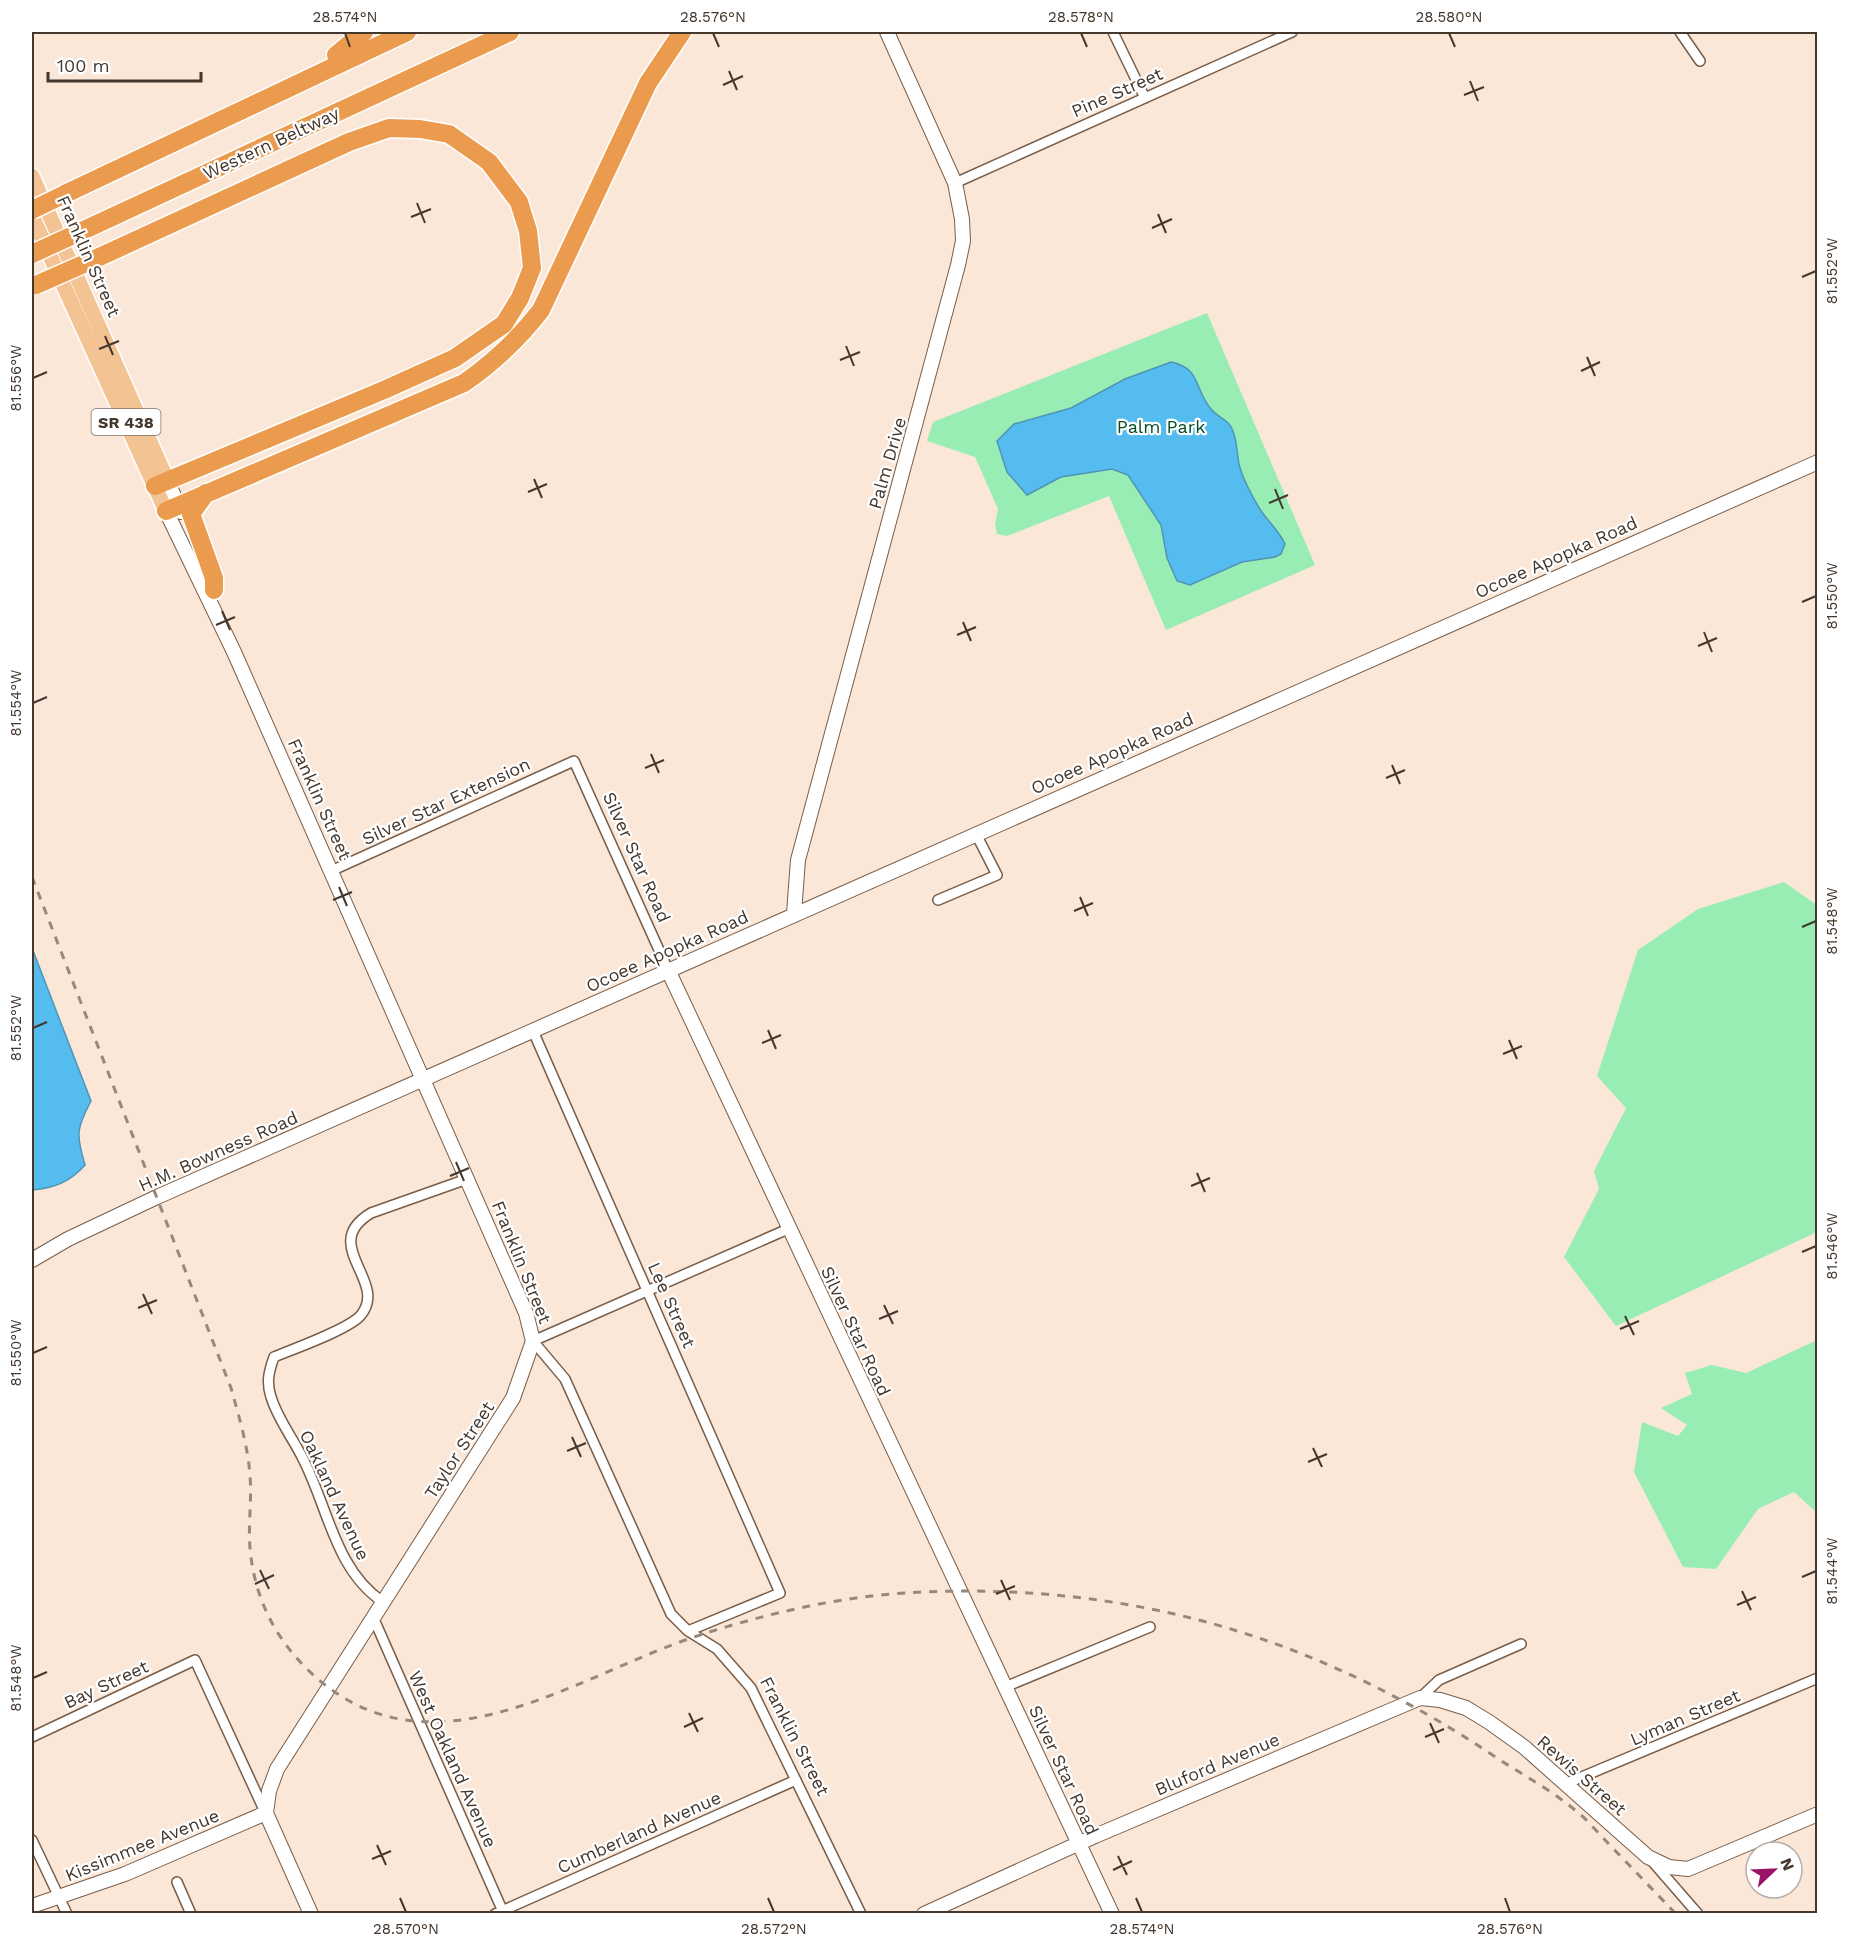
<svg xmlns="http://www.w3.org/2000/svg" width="1849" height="1945" font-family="'Work Sans',sans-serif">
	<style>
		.green { fill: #98edb5 }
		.water { fill: #55bcef; stroke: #5094b5; stroke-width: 1.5 }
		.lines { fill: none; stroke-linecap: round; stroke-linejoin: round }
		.street-casing { stroke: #795d47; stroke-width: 12 }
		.secondary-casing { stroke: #795d47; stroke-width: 16 }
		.primary-casing { stroke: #fff; stroke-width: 18 }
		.highway-casing { stroke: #fff; stroke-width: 21 }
		.street { stroke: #fff; stroke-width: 9 }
		.secondary { stroke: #fff; stroke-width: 14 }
		.primary { stroke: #f3c394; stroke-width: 15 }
		.highway { stroke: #eb9b4d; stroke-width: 18 }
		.rail { stroke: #98887c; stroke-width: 3; stroke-dasharray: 8 8; stroke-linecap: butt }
		.highway-bridge-casing { stroke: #fff; stroke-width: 21; stroke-linecap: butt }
		.highway-bridge { stroke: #eb9b4d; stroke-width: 18 }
		.ticks { fill: none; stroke: #44372d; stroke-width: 2 }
		.labels { text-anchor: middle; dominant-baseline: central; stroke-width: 4.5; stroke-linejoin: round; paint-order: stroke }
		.shield { fill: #fff; stroke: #7c736c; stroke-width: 1.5 }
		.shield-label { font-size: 16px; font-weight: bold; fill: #44372d }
		.street-label { font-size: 18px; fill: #44372d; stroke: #fff }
		.park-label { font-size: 18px; fill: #034c28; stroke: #fff }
		.neatline { fill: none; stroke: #44372d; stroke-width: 2 }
		.ticks-label { font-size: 15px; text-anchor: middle; fill: #44372d }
	</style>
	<rect width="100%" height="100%" fill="#fbe7d8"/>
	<!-- green -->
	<path class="green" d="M1207 313 1315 565 1166 630 1109 496 1007 536 997 534 995 524 998 509 975 457 927 441 933 422Z
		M1784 882 1814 903 1817 901V1232L1616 1326 1564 1257 1599 1189 1594 1171 1626 1108 1597 1076 1638 950 1698 909Z
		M1817 1340V1513L1794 1492 1758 1509 1716 1569 1683 1567 1634 1472 1642 1422 1678 1436 1687 1425 1661 1408 1692 1394 1685 1373 1712 1365 1746 1373Z"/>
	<!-- water -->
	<path class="water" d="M1171 362C1201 368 1194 389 1211 409 1218 418 1229 419 1233 431 1237 442 1237 453 1239 464 1242 477 1251 494 1258 506 1266 520 1278 529 1285 544L1281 554 1275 557 1242 562 1190 585 1177 581 1167 558 1161 525 1128 475 1112 469 1061 477 1027 495 1007 472 997 441 1014 424 1071 408 1125 379Z
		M32 948 91 1101C76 1129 76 1135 85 1165 70 1182 55 1188 32 1190Z"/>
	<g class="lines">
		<!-- street casing -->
		<g class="street-casing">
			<path id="street" d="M1113 32 1145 98
				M1680 32 1700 61
				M955 183 1292 32
				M331 871 574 761 668 970
				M938 900 997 875 976 834
				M533 1031 780 1593 688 1631
				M788 1229 533 1341 565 1379 671 1614 688 1631 717 1649 751 1688 861 1914
				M383 1602C335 1570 328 1507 303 1459 293 1438 278 1420 271 1397 266 1382 269 1371 274 1357 293 1349 350 1329 361 1315 389 1281 318 1245 371 1213L467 1179
				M373 1617 504 1914
				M1005 1687 1150 1627
				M1420 1698 1439 1680 1521 1644
				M32 1737 195 1660 265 1812
				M1565 1784 1818 1678
				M32 1840 67 1914
				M1652 1861 1698 1914
				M177 1882 191 1914
				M495 1914 796 1780"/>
		</g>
		<!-- secondary casing -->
		<g class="secondary-casing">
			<path id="secondary" d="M167 480 181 512
				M166 511 234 652 526 1313 533 1341 513 1398 277 1769 269 1791 266 1813
				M794 913 798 860 958 265 963 241 962 219 955 183 887 32
				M668 970 1112 1914
				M32 1260 68 1239 157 1197 1818 462
				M266 1813 311 1914
				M32 1906 125 1874 266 1813
				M924 1914 1095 1836 1420 1698 1440 1700 1466 1708 1489 1722 1524 1747 1648 1857 1669 1867 1688 1869 1818 1814"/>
		</g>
		<!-- primary casing -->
		<g class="primary-casing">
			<path id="primary" d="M32 176 167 480
				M32 216 166 511"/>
		</g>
		<!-- highway casing -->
		<g class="highway-casing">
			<path id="highway" d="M336 55 364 32
				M65 194 407 32
				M82 231 510 32
				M95 259 349 142 389 128 420 129 449 134 489 162 519 202 528 231 532 268 520 298 504 324 455 358 384 390 155 486
				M206 493 191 514 214 578V590
				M166 511 464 383C494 362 518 340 541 310L648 83 682 32"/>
		</g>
		<!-- street -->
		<use href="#street" class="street"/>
		<!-- secondary -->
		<use href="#secondary" class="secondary"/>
		<!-- primary -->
		<use href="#primary" class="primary"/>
		<!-- highway -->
		<use href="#highway" class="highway"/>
		<!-- rail -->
		<path class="rail" d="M32 877 231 1388C239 1417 248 1446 250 1476 252 1500 248 1524 250 1548 254 1595 273 1635 306 1668 427 1788 573 1676 700 1635 771 1612 847 1595 922 1592 1138 1583 1321 1639 1500 1760 1525 1776 1552 1791 1575 1810 1587 1819 1597 1832 1607 1842 1630 1866 1653 1890 1676 1914"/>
		<!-- highway-bridge casing -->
		<g class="highway-bridge-casing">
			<path id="highway-bridge" d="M32 210 65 194
				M32 254 82 231
				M36 285 95 259"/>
		</g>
		<!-- highway-bridge -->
		<use href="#highway-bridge" class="highway-bridge"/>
	</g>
	<!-- ticks -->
	<path class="ticks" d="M345 33 350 47M713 33 719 47M1081 33 1087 47M1449 33 1455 47M729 71 737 90M1470 81 1478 101M723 85 743 76M1464 95 1484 87M417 203 425 223M1158 214 1166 233M411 217 431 209M1152 228 1172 219M1802 277 1816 271M105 336 113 355M846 346 854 366M99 349 119 341M1587 357 1595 376M840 360 860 352M1581 371 1600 362M33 378 47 372M534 479 542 498M1275 489 1283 509M528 492 547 484M1269 503 1288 495M1802 602 1816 596M222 611 230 630M963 622 971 641M216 625 235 617M1704 632 1712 652M957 635 976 627M1698 646 1717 638M33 703 47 697M651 754 659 773M1392 765 1400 784M645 768 664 760M1386 778 1405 770M339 887 347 906M1080 897 1088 916M333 900 352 892M1074 911 1093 903M1802 927 1816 921M33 1028 47 1022M768 1030 776 1049M1509 1040 1517 1059M762 1043 781 1035M1503 1054 1522 1046M456 1162 464 1181M1197 1173 1205 1192M450 1176 469 1168M1191 1186 1210 1178M1802 1252 1816 1246M143 1294 152 1314M884 1305 893 1324M138 1308 157 1300M1625 1316 1634 1335M879 1319 898 1311M1620 1329 1639 1321M33 1353 47 1347M572 1437 581 1457M1313 1448 1322 1467M567 1451 586 1443M1308 1462 1327 1454M260 1570 269 1589M1802 1577 1816 1571M1001 1580 1010 1600M255 1584 274 1575M1742 1591 1751 1610M996 1594 1015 1586M1737 1605 1756 1597M33 1678 47 1672M689 1713 698 1732M1430 1723 1439 1743M684 1727 703 1718M1425 1737 1444 1729M377 1845 386 1865M1118 1856 1127 1875M372 1859 391 1851M1113 1870 1132 1861M400 1898 406 1912M768 1898 774 1912M1136 1898 1142 1912M1505 1898 1510 1912"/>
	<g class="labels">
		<!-- shield labels -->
		<rect class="shield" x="91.5" y="409" width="69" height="26" rx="4.5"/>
		<g class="shield-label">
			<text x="126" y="422">SR 438</text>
		</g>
		<!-- street labels -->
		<g class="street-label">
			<text transform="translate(1117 92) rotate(-24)">Pine Street</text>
			<text transform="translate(271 143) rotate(-25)">Western Beltway</text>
			<text transform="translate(89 256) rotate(66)">Franklin Street</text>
			<text transform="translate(887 463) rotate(-74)">Palm Drive</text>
			<text transform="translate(1556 557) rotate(-24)">Ocoee Apopka Road</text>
			<text transform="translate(1112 753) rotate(-24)">Ocoee Apopka Road</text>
			<text transform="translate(320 799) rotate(66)">Franklin Street</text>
			<text transform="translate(446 801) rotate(-25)">Silver Star Extension</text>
			<text transform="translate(637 857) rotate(66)">Silver Star Road</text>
			<text transform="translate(667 951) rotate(-24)">Ocoee Apopka Road</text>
			<text transform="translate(218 1151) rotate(-24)">H.M. Bowness Road</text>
			<text transform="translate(522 1262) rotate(68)">Franklin Street</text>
			<text transform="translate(672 1305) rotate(66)">Lee Street</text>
			<text transform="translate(856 1331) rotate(65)">Silver Star Road</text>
			<text transform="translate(459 1450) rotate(-57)">Taylor Street</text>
			<text transform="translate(335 1495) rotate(65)">Oakland Avenue</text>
			<text transform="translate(106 1684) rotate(-25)">Bay Street</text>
			<text transform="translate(1685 1717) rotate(-23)">Lyman Street</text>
			<text transform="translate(795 1736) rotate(63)">Franklin Street</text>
			<text transform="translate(453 1759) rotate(66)">West Oakland Avenue</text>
			<text transform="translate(1217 1764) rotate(-23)">Bluford Avenue</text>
			<text transform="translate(1064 1770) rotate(65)">Silver Star Road</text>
			<text transform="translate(1582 1775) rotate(41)">Rewis Street</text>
			<text transform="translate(639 1832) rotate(-24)">Cumberland Avenue</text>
			<text transform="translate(142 1845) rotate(-22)">Kissimmee Avenue</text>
		</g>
		<!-- park labels -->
		<g class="park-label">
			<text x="1161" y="426">Palm Park</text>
		</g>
	</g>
	<!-- border -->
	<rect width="1849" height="1945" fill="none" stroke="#ffffff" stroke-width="66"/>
	<!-- north arrow -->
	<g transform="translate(1774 1870) rotate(67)"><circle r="28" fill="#ffffff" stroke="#b4afab" stroke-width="1.5"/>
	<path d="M0-4.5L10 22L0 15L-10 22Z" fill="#9a1265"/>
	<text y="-9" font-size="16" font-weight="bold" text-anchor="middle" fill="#44372d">N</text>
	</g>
	<!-- scale -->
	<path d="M48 72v9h153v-9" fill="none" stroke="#44372d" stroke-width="3"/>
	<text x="57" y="72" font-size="18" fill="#44372d" stroke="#ffffff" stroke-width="4.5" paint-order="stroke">100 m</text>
	<rect x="33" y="33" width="1783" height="1879" class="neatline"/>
	<g class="ticks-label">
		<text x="345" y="22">28.574°N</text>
		<text x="713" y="22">28.576°N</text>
		<text x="1081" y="22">28.578°N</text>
		<text x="1449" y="22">28.580°N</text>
		<text transform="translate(1832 271) rotate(-90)" y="5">81.552°W</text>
		<text transform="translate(16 378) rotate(-90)" y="5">81.556°W</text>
		<text transform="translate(1832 596) rotate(-90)" y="5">81.550°W</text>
		<text transform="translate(16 703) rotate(-90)" y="5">81.554°W</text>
		<text transform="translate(1832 921) rotate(-90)" y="5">81.548°W</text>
		<text transform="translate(16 1028) rotate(-90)" y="5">81.552°W</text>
		<text transform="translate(1832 1246) rotate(-90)" y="5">81.546°W</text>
		<text transform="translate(16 1353) rotate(-90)" y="5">81.550°W</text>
		<text transform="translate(1832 1571) rotate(-90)" y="5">81.544°W</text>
		<text transform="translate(16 1678) rotate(-90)" y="5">81.548°W</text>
		<text x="406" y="1934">28.570°N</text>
		<text x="774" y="1934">28.572°N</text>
		<text x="1142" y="1934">28.574°N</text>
		<text x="1510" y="1934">28.576°N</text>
	</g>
</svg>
